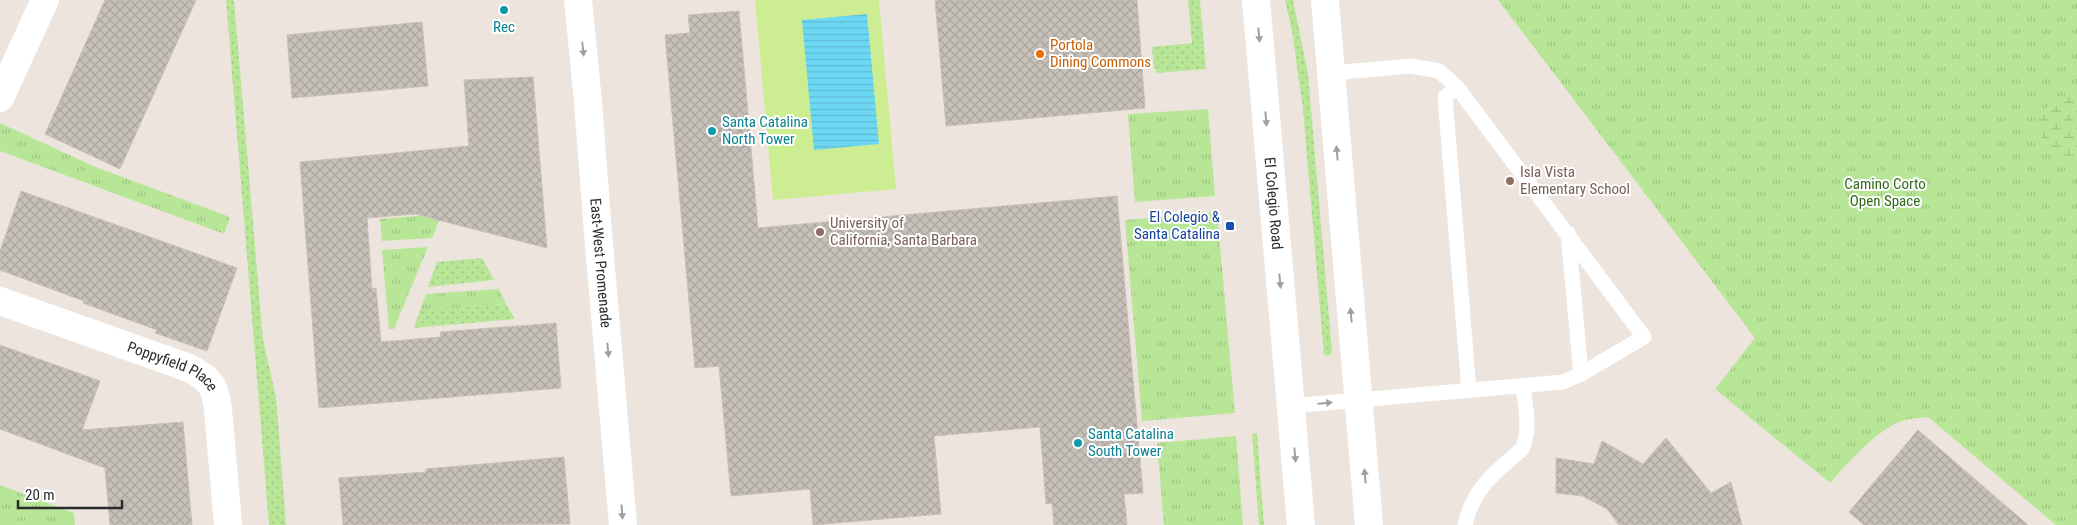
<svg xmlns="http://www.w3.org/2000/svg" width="2077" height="525" font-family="'Roboto Condensed',sans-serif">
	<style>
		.grass { fill: url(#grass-tufts) }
		.wetland { fill: url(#wetland-marsh) }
		.park { fill: url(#park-dots) }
		.pitch { fill: #cded93 }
		.water { fill: url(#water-rules) }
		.building { fill: url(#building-cross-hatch); stroke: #c9c1b6 }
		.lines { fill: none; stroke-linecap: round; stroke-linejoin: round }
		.service { stroke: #fff; stroke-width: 15 }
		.minor { stroke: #fff; stroke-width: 28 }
		.secondary { stroke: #fff; stroke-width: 28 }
		.oneway { fill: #a0a0a0 }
		.culture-dot { fill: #0f9aa8; stroke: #fff; stroke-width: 2 }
		.food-dot { fill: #e8710a; stroke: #fff; stroke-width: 2 }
		.education-dot { fill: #8d6e63; stroke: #fff; stroke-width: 2 }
		.transit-dot { fill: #1a4fb4; stroke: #fff; stroke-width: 2 }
		.labels { text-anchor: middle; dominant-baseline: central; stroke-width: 4; stroke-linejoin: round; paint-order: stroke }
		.culture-label { font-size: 15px; fill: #0d838f; stroke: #fff; text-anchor: start }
		.food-label { font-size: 15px; fill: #c56008; stroke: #fff; text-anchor: start }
		.education-label { font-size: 15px; fill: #785e54; stroke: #fff; text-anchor: start }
		.park-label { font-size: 15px; fill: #2f6b18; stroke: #fff }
		.street-label { font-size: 15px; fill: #2b2b2b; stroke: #fff }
		.transit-label { font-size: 15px; fill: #164399; stroke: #fff; text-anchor: end }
	</style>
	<defs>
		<pattern id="grass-tufts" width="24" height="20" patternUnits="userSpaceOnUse" patternTransform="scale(1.25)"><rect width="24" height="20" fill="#b7e697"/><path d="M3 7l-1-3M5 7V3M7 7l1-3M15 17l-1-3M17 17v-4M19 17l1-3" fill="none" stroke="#9ec582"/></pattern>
		<pattern id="wetland-marsh" width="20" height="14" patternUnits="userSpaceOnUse" patternTransform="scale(1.25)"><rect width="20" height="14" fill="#b7e697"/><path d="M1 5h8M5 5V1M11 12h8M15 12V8" fill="none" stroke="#9ec582"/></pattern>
		<pattern id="park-dots" width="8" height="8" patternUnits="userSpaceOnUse" patternTransform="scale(1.25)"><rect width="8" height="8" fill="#b7e697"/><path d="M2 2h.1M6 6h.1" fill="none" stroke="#9ec582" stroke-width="1.8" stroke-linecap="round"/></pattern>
		<pattern id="water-rules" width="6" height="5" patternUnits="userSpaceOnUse" patternTransform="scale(1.25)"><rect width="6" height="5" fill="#6cd8f3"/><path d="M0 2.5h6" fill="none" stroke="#5ebad0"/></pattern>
		<pattern id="building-cross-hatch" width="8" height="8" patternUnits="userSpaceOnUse" patternTransform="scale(1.25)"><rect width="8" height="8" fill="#c6c0b8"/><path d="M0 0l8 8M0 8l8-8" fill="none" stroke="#aaa59e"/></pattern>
	</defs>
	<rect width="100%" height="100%" fill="#ede5dd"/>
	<!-- grass -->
	<path class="grass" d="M1498 0H2077V525H2056L1928 417C1921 418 1912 418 1905 420 1880 426 1847 464 1830 483L1715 389 1755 338Z
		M1208 109 1215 196 1135 202 1128 114Z
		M0 123 93 166 230 217 224 234 0 151Z
		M1217 212 1235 413 1142 421 1125 220Z
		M442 214 432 238 382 241 380 219Z
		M428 247 394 329H389L382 250Z
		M499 289 506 304 420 310 426 294Z
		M1236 436 1243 525H1164L1157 443Z
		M0 485 74 513 75 525H0Z"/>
	<!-- wetland -->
	<path class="wetland" d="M2077 94V163C2055 158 2045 145 2035 125 2038 105 2060 101 2077 94Z"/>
	<!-- park -->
	<path class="park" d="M226 0H234L263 340 276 397 286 525H269Z
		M1188 0H1200L1206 69 1156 73V69H1154L1152 47 1192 43Z
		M1285 0H1293L1308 74 1332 352 1329 356 1324 355 1303 109 1292 31Z
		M482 258 494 280 428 287 437 262Z
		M506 304 515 319 414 328 420 310Z
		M1257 433 1264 525H1259L1252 434Z"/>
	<!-- pitch -->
	<path class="pitch" d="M755 0H879L896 189 773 200Z"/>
	<!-- water -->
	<path class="water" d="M867 14 879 144 814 150 802 20Z"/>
	<!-- building -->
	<path class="building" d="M105 0H196L120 169 45 134Z
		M935 0H1137L1145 108 946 126Z
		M739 11 758 228 1117 196 1143 493 1124 494 1127 525H1054L1052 503 1046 504 1040 427 934 436 941 514 813 525 810 489 731 496 719 366 695 368 665 35 690 33 688 15Z
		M422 22 428 86 292 98 287 35Z
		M533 77 547 248 415 214 367 218 372 289 376 288 381 342 441 337 440 332 556 323 561 388 319 408 300 162 469 146 464 80Z
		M21 191 237 268 207 351 155 333 157 330 83 303 84 301 0 270V251Z
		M0 345 100 381 82 430 183 422 192 525H110L105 468 0 429Z
		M1918 430 2028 525H1864L1849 512Z
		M1666 438 1711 493 1731 482 1742 525H1619L1607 509 1583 496 1556 493V458L1594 464 1602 441 1643 464Z
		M564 457 570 524 343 525 339 478 426 472V469Z"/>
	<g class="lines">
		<!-- service -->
		<path class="service" d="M1457 87 1445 97 1469 391
			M1568 233 1581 374
			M1291 406 1563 382 1581 374 1644 337 1457 87 1439 71 1411 66 1331 73
			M1465 525C1472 490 1495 472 1521 450 1532 432 1525 406 1523 386"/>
		<!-- minor -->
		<g class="minor">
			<path id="s1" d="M578 0 588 102 598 233 623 525"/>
			<path d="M0 98 45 0"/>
			<path id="s2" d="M0 301 189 368C210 379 215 385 218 409L228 525"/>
		</g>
		<!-- secondary -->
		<g class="secondary">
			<path id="s3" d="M1256 0 1301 525"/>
			<path d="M1325 0 1369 525"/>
		</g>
	</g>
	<!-- one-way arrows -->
	<defs><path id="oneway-solid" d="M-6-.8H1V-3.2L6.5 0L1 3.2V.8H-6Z" transform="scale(1.25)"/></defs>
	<g class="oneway">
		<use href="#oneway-solid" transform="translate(1259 35) rotate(85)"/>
		<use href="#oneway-solid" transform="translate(583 49) rotate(84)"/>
		<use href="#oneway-solid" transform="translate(1266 119) rotate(85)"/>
		<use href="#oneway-solid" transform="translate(1337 153) rotate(-95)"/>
		<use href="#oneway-solid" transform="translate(1280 281) rotate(85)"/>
		<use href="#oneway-solid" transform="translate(1351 315) rotate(-95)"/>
		<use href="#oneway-solid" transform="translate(608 350) rotate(84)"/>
		<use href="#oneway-solid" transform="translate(1325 403) rotate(-5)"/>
		<use href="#oneway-solid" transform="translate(1295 455) rotate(85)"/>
		<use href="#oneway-solid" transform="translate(1365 476) rotate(-95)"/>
		<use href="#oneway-solid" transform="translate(622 512) rotate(86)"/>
	</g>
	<!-- markers -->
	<g class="culture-dot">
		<circle cx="504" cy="10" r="5"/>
		<circle cx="712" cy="131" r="5"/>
		<circle cx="1078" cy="443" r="5"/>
	</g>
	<circle class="food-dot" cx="1040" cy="54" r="5"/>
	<g class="education-dot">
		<circle cx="1510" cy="181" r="5"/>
		<circle cx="820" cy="232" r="5"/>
	</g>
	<rect class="transit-dot" x="1225" y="221" width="10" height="10" rx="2.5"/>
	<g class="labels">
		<!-- culture labels -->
		<g class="culture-label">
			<text x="504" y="27" text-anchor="middle">Rec</text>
			<text x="722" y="122">Santa Catalina<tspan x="722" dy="17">North Tower</tspan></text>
			<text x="1088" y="434">Santa Catalina<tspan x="1088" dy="17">South Tower</tspan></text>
		</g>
		<!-- food labels -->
		<g class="food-label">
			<text x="1050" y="45">Portola<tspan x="1050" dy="17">Dining Commons</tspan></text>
		</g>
		<!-- education labels -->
		<g class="education-label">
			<text x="1520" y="172">Isla Vista<tspan x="1520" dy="17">Elementary School</tspan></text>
			<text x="830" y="223">University of<tspan x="830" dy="17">California, Santa Barbara</tspan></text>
		</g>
		<!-- park labels -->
		<g class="park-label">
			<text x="1885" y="184">Camino Corto<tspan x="1885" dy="17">Open Space</tspan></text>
		</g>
		<!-- street labels -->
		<g class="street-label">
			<text stroke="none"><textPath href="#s3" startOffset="204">El Colegio Road</textPath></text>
			<text stroke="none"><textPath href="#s1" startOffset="264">East-West Promenade</textPath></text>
			<text stroke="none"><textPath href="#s2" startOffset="185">Poppyfield Place</textPath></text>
		</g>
		<!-- transit labels -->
		<g class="transit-label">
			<text x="1220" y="217">El Colegio &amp;<tspan x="1220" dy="17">Santa Catalina</tspan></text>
		</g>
	</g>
	<!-- scale -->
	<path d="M18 500v8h104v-8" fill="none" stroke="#2b2b2b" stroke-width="2.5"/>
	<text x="25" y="500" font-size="15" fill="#2b2b2b" stroke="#ffffff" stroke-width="4" paint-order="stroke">20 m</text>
</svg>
